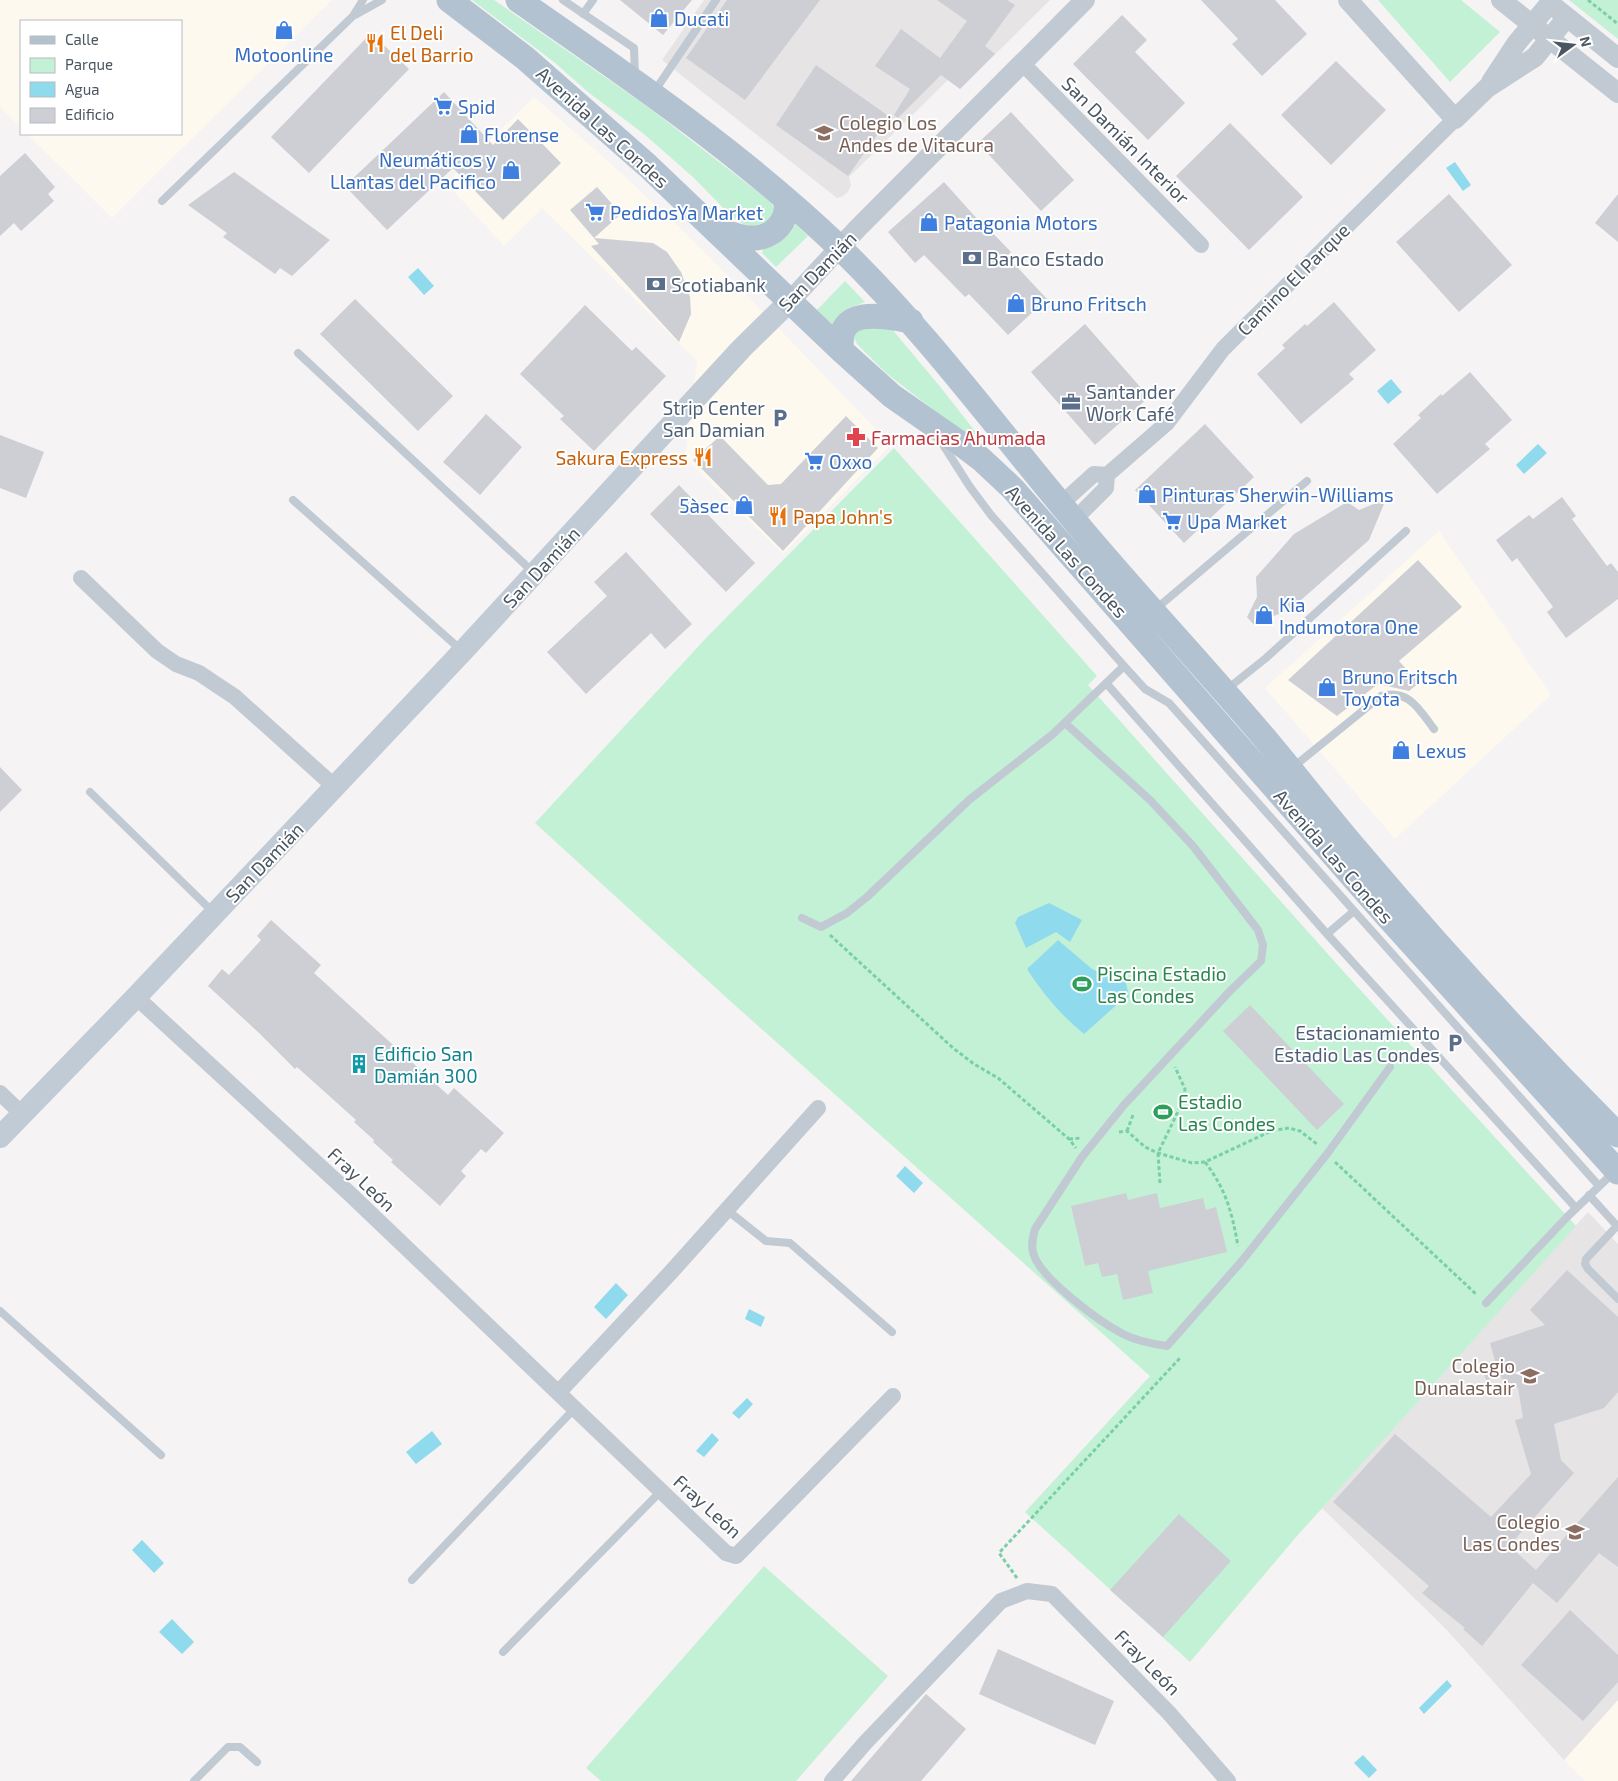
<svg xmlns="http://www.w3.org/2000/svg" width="1618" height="1781" font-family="'Exo 2',sans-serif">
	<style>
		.commercial { fill: #fdf9ef }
		.education { fill: #e6e4e5 }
		.green { fill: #c3f1d5 }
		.water { fill: #90daee }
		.building { fill: #cdcfd5 }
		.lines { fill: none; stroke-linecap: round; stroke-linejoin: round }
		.path { stroke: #7ad0a6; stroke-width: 3; stroke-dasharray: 4 2.5; stroke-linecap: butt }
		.service { stroke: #c1cad2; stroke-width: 8 }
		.minor { stroke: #c1cad2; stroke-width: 16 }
		.tertiary { stroke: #c1cad2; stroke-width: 20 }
		.secondary { stroke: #c1cbd6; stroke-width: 22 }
		.primary { stroke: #b3c2d1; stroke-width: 25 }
		.labels { text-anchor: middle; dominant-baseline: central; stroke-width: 4; stroke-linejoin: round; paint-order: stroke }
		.shop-label { font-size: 19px; fill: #366cbe; stroke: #fff; text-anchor: start }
		.food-label { font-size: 19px; fill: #c56008; stroke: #fff; text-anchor: start }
		.education-label { font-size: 19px; fill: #785e54; stroke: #fff; text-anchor: end }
		.street-label { font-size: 19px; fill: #4a5661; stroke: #fff }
		.service-label { font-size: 19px; fill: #4e5e75; stroke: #fff; text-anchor: start }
		.health-label { font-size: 19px; fill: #be3a42; stroke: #fff; text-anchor: start }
		.leisure-label { font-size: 19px; fill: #27864d; stroke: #fff; text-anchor: start }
		.culture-label { font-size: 19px; fill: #0d838f; stroke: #fff; text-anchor: start }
	</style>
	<rect width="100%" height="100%" fill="#f5f3f3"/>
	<!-- commercial -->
	<path class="commercial" d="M0 0H332L112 218 27 134H181V21H21V128L0 107Z
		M534 97 609 162 678 226 742 290 891 445 783 554 685 458 697 361 542 208 504 246 446 183Z
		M1439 531 1551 695 1395 839 1265 688Z
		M1618 1700V1781H1585L1564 1760Z"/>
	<!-- education -->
	<path class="education" d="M704 0H1050L960 89 948 80 849 177 851 185 848 192 843 196 837 198 662 60Z
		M1588 1212 1618 1244V1700L1564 1760 1445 1628 1322 1508Z"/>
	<!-- green -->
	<path class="green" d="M472 0H494L648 107 772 203 774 210 773 216 761 225 752 226 743 224 731 216 694 178 644 134 588 92 554 62Z
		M1378 0H1461L1500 32 1450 82Z
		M1569 0H1618V39Z
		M796 224 808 236 776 267 762 253 763 249C778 247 787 236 796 224Z
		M845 281 865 302 849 308 834 326 817 310Z
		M865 324 891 328 942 389 988 448 948 421 886 373 857 344 854 338 855 332Z
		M894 448 1097 676 1088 685 1343 971 1576 1226 1297 1536 1190 1662 1025 1512 1150 1376 728 999 535 823 708 636Z
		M764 1566 888 1676 796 1781H601L586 1768Z"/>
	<!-- water -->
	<path class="water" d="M1455 162 1471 185 1463 191 1446 168Z
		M418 268 434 286 424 295 408 277Z
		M1391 379 1402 392 1388 404 1377 391Z
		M1538 444 1547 453 1524 474 1516 465Z
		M1049 903 1082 920 1070 942 1056 932 1026 948 1015 923 1018 917Z
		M1058 940 1092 969 1108 976 1124 974 1129 997 1121 1001 1084 1034C1061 1015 1043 994 1027 969Z
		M905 1166 923 1183 914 1193 896 1176Z
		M616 1283 628 1295 606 1319 594 1307Z
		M749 1309 765 1317 761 1327 745 1319Z
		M747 1398 753 1404 739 1419 732 1413Z
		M432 1431 442 1444 416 1464 406 1452Z
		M712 1433 719 1440 704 1457 696 1451Z
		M142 1540 164 1563 154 1573 132 1550Z
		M172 1619 194 1642 182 1654 159 1632Z
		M1447 1680 1452 1686 1424 1714 1419 1708Z
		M1363 1755 1377 1770 1369 1778 1354 1763Z"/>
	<!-- building -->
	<path class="building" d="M620 0H692L663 35Z
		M727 0H820L745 100 686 58Z
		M937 0H1007L1015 5 985 46 995 54 960 89 941 75 898 118 894 115 910 89 875 66 901 29 940 58 967 21Z
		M1201 0H1275L1307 34 1262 76 1232 44 1238 39Z
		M1122 15 1147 40 1135 52 1185 103 1148 140 1073 64Z
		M371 33 409 69 309 173 271 137Z
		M1336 61 1386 110 1331 165 1281 115Z
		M816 65 890 117 848 176 776 125Z
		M444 92 493 145 518 119 561 163 503 220 453 168 387 230 345 186Z
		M1011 112 1074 180 1041 211 978 143Z
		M1230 123 1303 197 1249 250 1176 176Z
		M25 153 55 187 48 194 54 201 21 231 14 223 0 236V176Z
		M234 172 330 240 292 276 280 268 275 274 223 237 227 233 188 205Z
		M944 182 979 221 980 220 1011 252 1007 256 1047 299 1008 335 969 294 965 297 924 255 915 263 888 232Z
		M597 187 621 214 594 238 653 243 667 252 681 272 690 297 691 314 679 342 591 246 599 244 570 210Z
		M1449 194 1512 265 1459 312 1396 242Z
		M1618 194V242L1595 223Z
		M355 299 453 396 418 431 320 334Z
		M1334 302 1376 350 1349 374 1354 379 1301 424 1257 374 1285 348 1282 345 1305 324 1307 326Z
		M585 305 632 351 636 347 666 376 594 451 560 419 564 416 520 374Z
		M1085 324 1149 397 1095 445 1031 372Z
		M1470 372 1512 420 1485 444 1490 449 1437 494 1393 444 1421 418 1418 415 1441 394 1442 396Z
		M486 414 522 447 480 495 443 462Z
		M846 416 878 448 783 551 693 460 720 436 768 485 781 484Z
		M1205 424 1254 477 1184 543 1135 490Z
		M0 435 44 452 26 498 0 488Z
		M679 485 755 563 726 592 650 514Z
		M1562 497 1576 516 1572 519 1607 566 1611 563 1618 572V599L1566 638 1547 612 1553 607 1517 558 1512 562 1496 540 1529 515 1533 519Z
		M1386 499 1369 540 1292 608 1254 625 1247 617 1257 597 1256 577 1294 534 1347 502 1359 510Z
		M626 552 692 624 665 649 651 633 586 694 547 652 607 596 594 582Z
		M1418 560 1462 607 1399 661 1419 683 1409 691 1378 684 1337 716 1288 680Z
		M0 767 22 790 0 812Z
		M271 920 321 965 314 973 448 1095 454 1088 504 1133 486 1153 481 1149 461 1171 466 1176 440 1206 391 1162 393 1160 373 1142 374 1140 354 1122 356 1120 297 1067 295 1069 258 1032 208 986 222 969 229 975 261 940 257 936Z
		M1250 1005 1344 1104 1317 1130 1223 1031Z
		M1126 1193 1128 1200 1157 1193 1160 1208 1203 1198 1206 1210 1216 1207 1227 1252 1148 1271 1153 1293 1123 1300 1117 1274 1102 1277 1098 1263 1085 1266 1071 1206Z
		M1567 1270 1618 1317V1392L1604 1408 1554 1424 1561 1460 1574 1473 1509 1546 1536 1570 1618 1477V1567L1599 1553 1557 1603 1533 1583 1482 1646 1463 1629 1465 1628 1422 1593 1429 1586 1333 1502 1395 1434 1491 1517 1531 1474 1515 1420 1523 1418 1518 1387 1506 1391 1501 1376 1486 1380 1481 1365 1495 1361 1490 1343 1545 1325 1530 1310Z
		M1179 1514 1231 1561 1163 1637 1110 1590Z
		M1570 1610 1618 1655V1682L1583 1721 1521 1665Z
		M998 1649 1114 1701 1095 1745 979 1694Z
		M926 1694 966 1729 921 1781H851Z"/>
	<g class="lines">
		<!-- path -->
		<path class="path" d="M1588 0 1618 24
			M830 935 953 1048 974 1064 998 1078 1069 1139 1076 1148
			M1127 1131 1133 1115
			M1119 1132 1127 1131 1145 1147 1158 1153 1192 1163 1205 1162 1271 1131 1289 1128 1300 1131 1318 1145
			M1069 1139 1081 1138
			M1205 1162C1226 1189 1232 1213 1238 1246
			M1335 1162 1477 1295
			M1160 1183 1158 1153 1184 1099 1185 1089 1175 1067
			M1017 1578 999 1553 1180 1358"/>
		<!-- service -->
		<path class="service" d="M563 0 634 48 635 75
			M583 14 593 0
			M355 15 382 0
			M654 92 716 0
			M162 201 353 16 363 0
			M298 353 532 571
			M940 440 970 487 991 515 1124 666 1145 689 1169 703 1599 1186
			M293 500 461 650
			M1157 608 1307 481
			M1106 683 1327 934 1576 1208
			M1226 690 1266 658 1406 531
			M1065 723 1150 800 1193 846 1258 930 1263 945 1261 961 1230 991 1124 1105 1082 1157 1035 1229C1033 1237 1031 1244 1033 1252 1038 1277 1100 1322 1123 1334 1137 1341 1152 1344 1167 1346L1241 1262 1327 1154 1390 1067
			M1292 768 1381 696C1409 689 1419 709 1434 729
			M90 792 214 913
			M802 918 821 927 847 913 867 897 969 800 1053 734 1124 666
			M1327 934 1354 911
			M1589 1195 1618 1227
			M727 1210 766 1241 790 1243 892 1332
			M1617 1226 1586 1259 1585 1264 1588 1269 1618 1299
			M1486 1303 1567 1217 1613 1173
			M0 1311 161 1455
			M412 1580 575 1408
			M503 1652 661 1491
			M194 1781 228 1747H240L257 1762"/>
		<!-- minor -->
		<path class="minor" d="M1022 63 1201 245
			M1061 504 1094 474 1107 475
			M1074 520 1106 488 1107 475 1167 423 1223 349 1234 338 1455 119
			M81 578 157 651 176 664 199 673 235 697 335 787
			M136 997 350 1194 726 1553 736 1556 744 1548 893 1396
			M0 1093 22 1114
			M558 1393 672 1271 818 1108
			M832 1781 865 1743 1001 1601 1027 1591 1052 1594 1169 1713 1228 1781"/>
		<!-- tertiary -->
		<path class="tertiary" d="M1348 0 1455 119 1487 88 1535 57 1567 17
			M1501 0 1618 93
			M1557 9 1618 58
			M1491 82 1516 44 1550 3
			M790 301 857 229 1085 0"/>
		<!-- secondary -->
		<path class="secondary" d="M0 1137 136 997 463 651 742 348 790 301"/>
		<!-- primary -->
		<path class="primary" d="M449 0 525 58 648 166 842 351 892 396 961 444 981 459 1013 489 1386 915 1618 1172
			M518 0C629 77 742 154 840 248 930 335 1003 437 1084 532 1144 603 1208 671 1268 742 1299 779 1328 817 1359 853 1441 950 1528 1045 1618 1135
			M717 229C728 233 740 238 752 238 772 239 791 220 785 200
			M842 351C834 305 885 316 911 321"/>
	</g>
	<!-- icons -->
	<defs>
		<g id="shop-bare" transform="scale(1.5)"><path d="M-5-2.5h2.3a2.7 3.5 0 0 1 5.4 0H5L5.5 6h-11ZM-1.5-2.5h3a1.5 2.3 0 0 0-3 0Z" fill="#3f7fe0" stroke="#fff" stroke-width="2.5" paint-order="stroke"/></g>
		<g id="restaurant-bare" transform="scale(1.5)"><path d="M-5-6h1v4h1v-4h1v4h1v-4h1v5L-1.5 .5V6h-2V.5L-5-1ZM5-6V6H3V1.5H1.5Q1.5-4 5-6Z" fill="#e8710a" stroke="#fff" stroke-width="2.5" paint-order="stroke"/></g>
		<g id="supermarket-bare" transform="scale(1.5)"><path d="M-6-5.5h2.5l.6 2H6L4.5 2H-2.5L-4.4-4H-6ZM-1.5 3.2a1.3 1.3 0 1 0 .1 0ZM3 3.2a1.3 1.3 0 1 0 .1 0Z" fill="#3f7fe0" stroke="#fff" stroke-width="2.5" paint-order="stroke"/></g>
		<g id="school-bare" transform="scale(1.5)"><path d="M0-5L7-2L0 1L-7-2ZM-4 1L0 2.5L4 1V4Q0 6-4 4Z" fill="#8d6e63" stroke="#fff" stroke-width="2.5" paint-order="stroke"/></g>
		<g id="bank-bare" transform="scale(1.5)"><path d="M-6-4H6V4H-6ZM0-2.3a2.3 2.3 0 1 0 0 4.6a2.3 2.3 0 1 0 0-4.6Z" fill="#5c6f8a" stroke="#fff" stroke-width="2.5" paint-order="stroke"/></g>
		<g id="office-bare" transform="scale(1.5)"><path d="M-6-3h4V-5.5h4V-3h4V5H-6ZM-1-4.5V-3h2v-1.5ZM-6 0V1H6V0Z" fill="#5c6f8a" stroke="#fff" stroke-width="2.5" paint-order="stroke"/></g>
		<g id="parking-bare" transform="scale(1.5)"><path d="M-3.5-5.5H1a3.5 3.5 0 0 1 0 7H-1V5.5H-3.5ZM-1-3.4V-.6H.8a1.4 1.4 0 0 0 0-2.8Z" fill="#5c6f8a" stroke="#fff" stroke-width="2.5" paint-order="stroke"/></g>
		<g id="pharmacy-bare" transform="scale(1.5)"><path d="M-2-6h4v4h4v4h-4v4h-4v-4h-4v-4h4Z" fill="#e0444e" stroke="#fff" stroke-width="2.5" paint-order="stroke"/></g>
		<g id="stadium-bare" transform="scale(1.5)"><path d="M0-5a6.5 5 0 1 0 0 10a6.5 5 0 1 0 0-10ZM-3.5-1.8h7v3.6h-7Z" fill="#2e9e5b" stroke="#fff" stroke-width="2.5" paint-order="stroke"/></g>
		<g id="building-bare" transform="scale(1.5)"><path d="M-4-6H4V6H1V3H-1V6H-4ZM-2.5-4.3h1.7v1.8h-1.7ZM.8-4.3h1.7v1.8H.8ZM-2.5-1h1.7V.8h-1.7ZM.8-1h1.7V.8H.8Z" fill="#0f9aa8" stroke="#fff" stroke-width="2.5" paint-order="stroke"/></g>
	</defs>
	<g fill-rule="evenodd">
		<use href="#shop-bare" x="659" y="18"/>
		<use href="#shop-bare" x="284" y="30"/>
		<use href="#restaurant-bare" x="375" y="43"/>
		<use href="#supermarket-bare" x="443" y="106"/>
		<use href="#school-bare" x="824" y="133"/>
		<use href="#shop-bare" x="469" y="134"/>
		<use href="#shop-bare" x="511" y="170"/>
		<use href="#supermarket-bare" x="595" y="212"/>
		<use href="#shop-bare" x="929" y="222"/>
		<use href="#bank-bare" x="972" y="258"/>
		<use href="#bank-bare" x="656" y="284"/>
		<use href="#shop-bare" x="1016" y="303"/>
		<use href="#office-bare" x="1071" y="402"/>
		<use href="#parking-bare" x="780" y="418"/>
		<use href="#pharmacy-bare" x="856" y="437"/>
		<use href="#restaurant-bare" x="703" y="457"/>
		<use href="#supermarket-bare" x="814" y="461"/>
		<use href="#shop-bare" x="1147" y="494"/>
		<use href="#shop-bare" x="744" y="505"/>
		<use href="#restaurant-bare" x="778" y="516"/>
		<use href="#supermarket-bare" x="1172" y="521"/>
		<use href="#shop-bare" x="1264" y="615"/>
		<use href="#shop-bare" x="1327" y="687"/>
		<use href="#shop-bare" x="1401" y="750"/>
		<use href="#stadium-bare" x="1082" y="984"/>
		<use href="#parking-bare" x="1455" y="1043"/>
		<use href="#building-bare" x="359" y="1064"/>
		<use href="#stadium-bare" x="1163" y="1112"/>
		<use href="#school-bare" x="1530" y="1376"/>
		<use href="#school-bare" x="1575" y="1532"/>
	</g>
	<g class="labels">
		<!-- shop labels -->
		<g class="shop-label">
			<text x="674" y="18">Ducati</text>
			<text x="284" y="54" text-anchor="middle">Motoonline</text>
			<text x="458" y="106">Spid</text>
			<text x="484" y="134">Florense</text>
			<text x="496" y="159" text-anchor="end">Neumáticos y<tspan x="496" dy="22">Llantas del Pacifico</tspan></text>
			<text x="610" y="212">PedidosYa Market</text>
			<text x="944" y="222">Patagonia Motors</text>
			<text x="1031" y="303">Bruno Fritsch</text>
			<text x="829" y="461">Oxxo</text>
			<text x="1162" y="494">Pinturas Sherwin-Williams</text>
			<text x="729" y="505" text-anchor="end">5àsec</text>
			<text x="1187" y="521">Upa Market</text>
			<text x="1279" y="604">Kia<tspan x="1279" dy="22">Indumotora One</tspan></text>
			<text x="1342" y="676">Bruno Fritsch<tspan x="1342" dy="22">Toyota</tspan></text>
			<text x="1416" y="750">Lexus</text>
		</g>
		<!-- food labels -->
		<g class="food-label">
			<text x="390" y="32">El Deli<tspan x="390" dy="22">del Barrio</tspan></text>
			<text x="688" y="457" text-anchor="end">Sakura Express</text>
			<text x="793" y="516">Papa John's</text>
		</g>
		<!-- education labels -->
		<g class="education-label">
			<text x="839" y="122" text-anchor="start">Colegio Los<tspan x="839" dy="22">Andes de Vitacura</tspan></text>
			<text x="1515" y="1365">Colegio<tspan x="1515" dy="22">Dunalastair</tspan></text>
			<text x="1560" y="1521">Colegio<tspan x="1560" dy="22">Las Condes</tspan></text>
		</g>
		<!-- street labels -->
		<g class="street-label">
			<text transform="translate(603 127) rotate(42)">Avenida Las Condes</text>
			<text transform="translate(1126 140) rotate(45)">San Damián Interior</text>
			<text transform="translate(817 271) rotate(-46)">San Damián</text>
			<text transform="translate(1293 279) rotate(-45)">Camino El Parque</text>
			<text transform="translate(1067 551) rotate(48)">Avenida Las Condes</text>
			<text transform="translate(541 567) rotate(-47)">San Damián</text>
			<text transform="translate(1334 856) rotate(49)">Avenida Las Condes</text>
			<text transform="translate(264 862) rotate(-46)">San Damián</text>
			<text transform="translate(362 1179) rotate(43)">Fray León</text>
			<text transform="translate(708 1506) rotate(42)">Fray León</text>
			<text transform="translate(1148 1662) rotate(45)">Fray León</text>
		</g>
		<!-- service labels -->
		<g class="service-label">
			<text x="987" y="258">Banco Estado</text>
			<text x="671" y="284">Scotiabank</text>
			<text x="1086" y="391">Santander<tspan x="1086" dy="22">Work Café</tspan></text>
			<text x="765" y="407" text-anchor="end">Strip Center<tspan x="765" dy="22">San Damian</tspan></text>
			<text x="1440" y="1032" text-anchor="end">Estacionamiento<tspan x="1440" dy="22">Estadio Las Condes</tspan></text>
		</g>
		<!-- health labels -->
		<g class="health-label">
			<text x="871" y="437">Farmacias Ahumada</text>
		</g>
		<!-- leisure labels -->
		<g class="leisure-label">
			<text x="1097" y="973">Piscina Estadio<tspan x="1097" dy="22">Las Condes</tspan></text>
			<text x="1178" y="1101">Estadio<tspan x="1178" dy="22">Las Condes</tspan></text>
		</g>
		<!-- culture labels -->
		<g class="culture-label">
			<text x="374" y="1053">Edificio San<tspan x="374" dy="22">Damián 300</tspan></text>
		</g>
	</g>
	<!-- legend -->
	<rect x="20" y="20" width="162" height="115" fill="#ffffff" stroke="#b7bbc0"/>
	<rect x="30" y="36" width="25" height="8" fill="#b3c2d1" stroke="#b7bbc0"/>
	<text x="65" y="45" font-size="15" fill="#4a5661">Calle</text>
	<rect x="30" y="58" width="25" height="15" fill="#c3f1d5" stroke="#b7bbc0"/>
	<text x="65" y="70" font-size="15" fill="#4a5661">Parque</text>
	<rect x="30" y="82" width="25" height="15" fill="#90daee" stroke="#b7bbc0"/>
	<text x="65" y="95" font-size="15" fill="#4a5661">Agua</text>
	<rect x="30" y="108" width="25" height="15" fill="#cdcfd5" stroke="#b7bbc0"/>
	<text x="65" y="120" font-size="15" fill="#4a5661">Edificio</text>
	<!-- north arrow -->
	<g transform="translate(1573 45) rotate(75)" stroke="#ffffff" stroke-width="4" paint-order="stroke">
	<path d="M0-4L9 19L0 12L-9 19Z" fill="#4a5661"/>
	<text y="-8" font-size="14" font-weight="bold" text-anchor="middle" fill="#4a5661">N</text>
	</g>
</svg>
